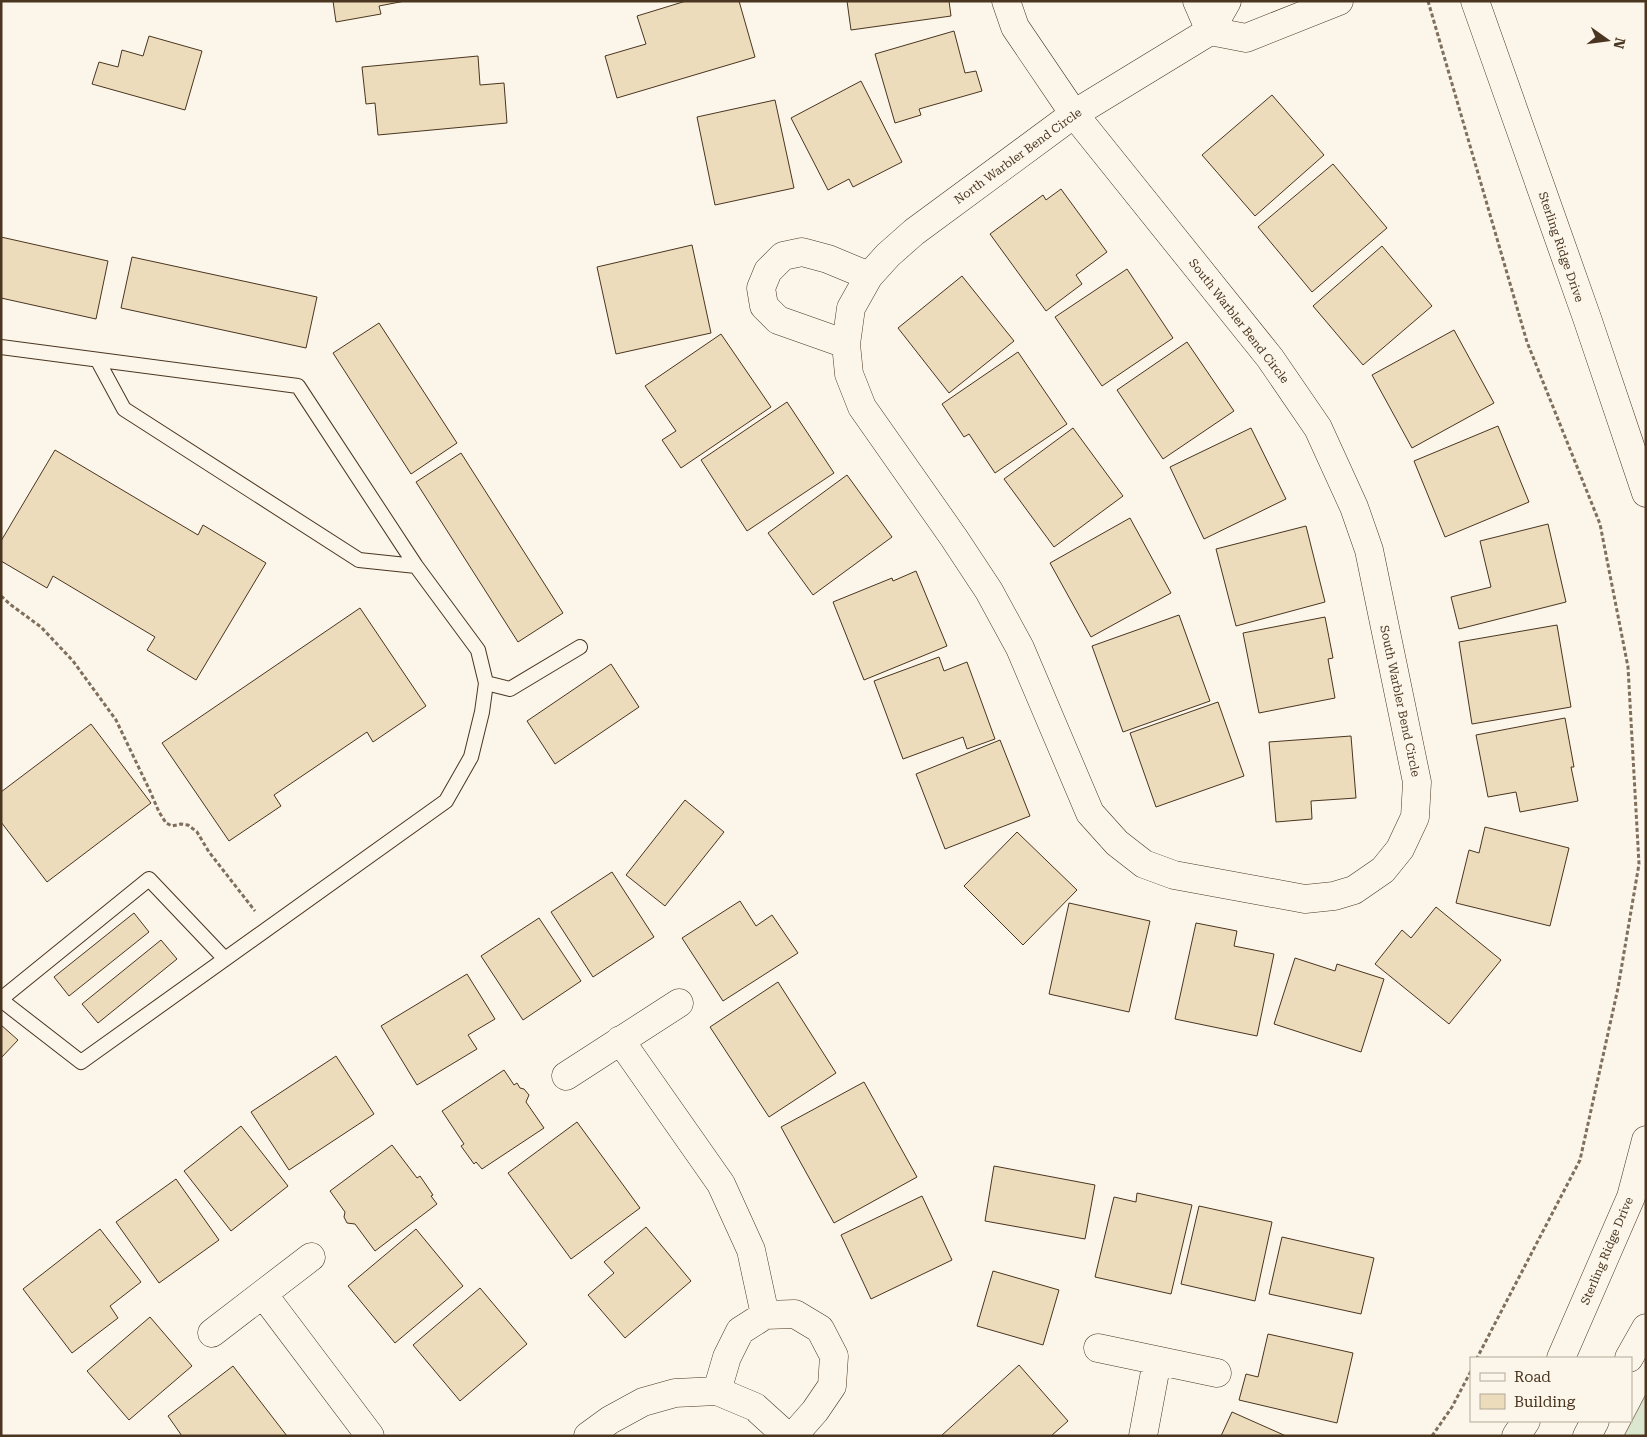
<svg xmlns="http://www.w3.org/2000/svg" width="1647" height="1437" font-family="'Roboto Serif',serif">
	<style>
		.green { fill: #dce7d0; stroke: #887966 }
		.building { fill: #ecdcbc; stroke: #4a3520 }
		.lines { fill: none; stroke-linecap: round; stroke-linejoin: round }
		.lane-casing { stroke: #4a3520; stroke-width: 16 }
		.street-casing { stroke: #4a3520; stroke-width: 29 }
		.secondary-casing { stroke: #4a3520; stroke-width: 29 }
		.path { stroke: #7f6f5c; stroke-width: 3; stroke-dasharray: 4 2.5; stroke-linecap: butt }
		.lane { stroke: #fbf6e9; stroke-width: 14 }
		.street { stroke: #fbf6e9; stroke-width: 28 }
		.secondary { stroke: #fbf6e9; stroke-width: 28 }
		.labels { text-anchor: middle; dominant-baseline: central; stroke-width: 4; stroke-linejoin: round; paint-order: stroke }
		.street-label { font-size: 12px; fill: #4a3520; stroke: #fbf6e9 }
	</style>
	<rect width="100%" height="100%" fill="#fbf6e9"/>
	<!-- green -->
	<path class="green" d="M1646 1394V1436H1624Z"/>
	<!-- building -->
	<path class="building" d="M333 1H405L379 6 381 14 336 22Z
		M686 1H739L755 57 617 98 605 56 646 44 637 16Z
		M847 1H949L951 16 851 30Z
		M954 31 965 73 976 71 982 91 919 109 921 115 895 123 875 54Z
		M149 36 202 51 185 110 92 84 99 62 118 67 122 50 143 56Z
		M478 56 480 85 504 83 507 123 378 135 375 103 366 104 362 67Z
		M861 81 902 162 853 187 849 179 828 190 791 118Z
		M1272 95 1324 155 1255 216 1202 155Z
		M775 100 794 188 715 205 697 117Z
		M1333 164 1387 228 1312 292 1258 227Z
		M1061 189 1107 252 1076 275 1082 284 1046 311 990 234 1043 195 1046 200Z
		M1 237 108 261 96 319 1 298Z
		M692 245 711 333 616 354 597 267Z
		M1382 246 1432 306 1363 365 1313 306Z
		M132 257 317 297 306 348 121 308Z
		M1127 269 1173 338 1102 386 1055 317Z
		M962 276 1014 341 949 393 898 328Z
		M379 323 457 443 411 474 333 353Z
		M1454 330 1494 403 1412 448 1372 375Z
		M721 334 771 407 681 468 662 440 676 431 645 386Z
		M1187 342 1234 411 1163 459 1117 390Z
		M1018 352 1067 424 995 473 969 434 964 437 942 404Z
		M787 402 834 473 747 531 701 460Z
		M1498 426 1529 502 1445 537 1414 461Z
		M1073 428 1123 496 1054 547 1004 479Z
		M1251 428 1286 499 1204 539 1170 467Z
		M55 450 198 535 203 525 266 563 196 680 147 650 155 637 53 576 47 588 1 561V541Z
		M461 453 563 613 518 642 416 482Z
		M847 475 892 537 813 595 768 533Z
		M1130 518 1171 593 1091 637 1050 563Z
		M1548 524 1566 602 1459 629 1451 597 1491 587 1480 541Z
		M1306 526 1325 602 1236 626 1216 549Z
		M916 571 947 646 864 680 833 602 892 578 893 581Z
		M360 608 426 706 373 742 367 732 274 795 281 806 229 841 162 743Z
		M1179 615 1210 701 1123 732 1092 646Z
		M1325 617 1333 658 1328 659 1335 698 1259 713 1243 633Z
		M1557 625 1571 707 1472 724 1459 642Z
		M939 657 944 671 967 662 995 739 967 749 963 737 903 759 874 681Z
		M611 664 639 707 555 764 527 721Z
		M1218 702 1244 776 1156 807 1130 733Z
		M1565 718 1574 767H1571L1578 801 1520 812 1516 792 1488 797 1476 735Z
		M91 724 151 803 47 882 1 822V792Z
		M1351 736 1356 798 1311 801 1312 819 1276 822 1269 742Z
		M1000 740 1030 816 945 849 916 774Z
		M685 800 724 832 665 906 626 875Z
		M1485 827 1569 848 1550 926 1456 903 1469 850 1479 853Z
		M1017 832 1077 890 1023 945 964 886Z
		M612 872 654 937 593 977 551 912Z
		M740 901 756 926 772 915 798 953 723 1001 682 938Z
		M1069 903 1150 921 1129 1012 1049 994Z
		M1436 907 1501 960 1449 1024 1375 964 1402 930 1411 938Z
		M134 913 149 932 69 996 54 977Z
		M539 918 581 981 523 1020 481 956Z
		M1196 923 1237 931 1234 946 1274 954 1257 1036 1175 1019Z
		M161 940 177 959 98 1023 82 1004Z
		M1295 958 1335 971 1337 964 1384 979 1361 1052 1274 1024Z
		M467 974 495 1019 468 1035 477 1049 417 1085 381 1026Z
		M778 982 836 1073 769 1117 710 1027Z
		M1 1025 18 1040 1 1058Z
		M336 1056 374 1114 289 1170 251 1112Z
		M504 1070 514 1085 517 1083 520 1088 524 1089 529 1095 526 1102 544 1128 482 1169 476 1162 474 1164 461 1146 464 1144 442 1111Z
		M864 1082 917 1177 834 1223 781 1127Z
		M577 1122 640 1208 571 1259 508 1173Z
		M241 1126 288 1186 231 1231 184 1171Z
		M392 1145 417 1178 420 1176 433 1195 431 1196 437 1204 375 1251 355 1224 347 1223 344 1217 345 1212 330 1191Z
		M994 1166 1095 1185 1085 1239 985 1221Z
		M176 1179 219 1240 159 1283 116 1222Z
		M1137 1193 1192 1205 1171 1294 1095 1277 1114 1197 1136 1202Z
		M922 1196 952 1260 871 1299 841 1235Z
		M1199 1206 1272 1222 1255 1301 1181 1284Z
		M646 1227 691 1281 625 1338 588 1295 614 1273 604 1262Z
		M100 1229 141 1282 110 1306 118 1318 72 1353 23 1289Z
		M416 1229 463 1286 395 1343 348 1286Z
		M1282 1237 1374 1258 1361 1314 1269 1294Z
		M993 1271 1059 1290 1043 1345 977 1326Z
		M480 1288 527 1344 460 1401 413 1345Z
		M150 1317 192 1366 129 1420 87 1371Z
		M1268 1334 1353 1353 1337 1423 1239 1400 1246 1374 1258 1377Z
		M1019 1365 1068 1421 1051 1436H941Z
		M233 1366 287 1436H182L168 1416Z
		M1232 1412 1286 1436H1221Z"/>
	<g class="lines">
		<!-- lane casing -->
		<g class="lane-casing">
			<path id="lane" d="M1 347 298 386 416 566 478 650 486 683 482 712 471 757 446 801 81 1062 1 1000
				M98 361 124 409 359 560 416 566
				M486 683 510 689 580 647
				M1 999 149 879 225 959"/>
		</g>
		<!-- street casing -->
		<g class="street-casing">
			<path id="street" d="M1006 1 1015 27 1074 114 1270 358 1318 428 1354 507 1369 550 1417 782 1415 817 1400 849 1383 870 1354 890 1334 896 1305 899 1174 875 1144 864 1117 843 1090 813 1020 648 989 591 954 538 862 407 849 374 846 344 851 308 869 276 888 255 914 232 1074 114 1210 31 1227 1
				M1197 1 1210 31
				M1210 31 1246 38 1339 1
				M846 344 778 320 764 306 761 288 768 271 783 256 802 252 828 259 869 276
				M620 1040 721 1184 751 1250 765 1315
				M566 1076 679 1003
				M263 1294 370 1436
				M212 1333 311 1257
				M1098 1348 1217 1373
				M717 1391 727 1357 740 1331 765 1315 795 1314 820 1329 834 1356 832 1386 815 1411 793 1436
				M588 1436 610 1420 643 1402 675 1393 717 1391 755 1407 787 1436
				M1143 1436 1157 1361"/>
		</g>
		<!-- secondary casing -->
		<g class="secondary-casing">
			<path id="secondary" d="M1475 1 1587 318 1646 493
				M1561 1358 1631 1197 1646 1140
				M1629 1358 1646 1328
				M1516 1436 1526 1421
				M1587 1436 1595 1421"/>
		</g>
		<!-- path -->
		<path class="path" d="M1428 1 1527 342 1600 524 1628 667 1639 864 1618 988 1580 1160 1477 1358
			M1 596 11 605 41 627 73 661 116 720 150 791 159 812 166 823 172 826 181 824 188 825 197 832 209 852 255 911
			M1432 1436 1452 1407 1471 1371"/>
		<!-- lane -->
		<use href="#lane" class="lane"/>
		<!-- street -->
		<use href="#street" class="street"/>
		<!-- secondary -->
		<use href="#secondary" class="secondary"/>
	</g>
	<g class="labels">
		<!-- street labels -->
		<g class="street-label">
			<text transform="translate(1018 156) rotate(-36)">North Warbler Bend Circle</text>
			<text transform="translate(1561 247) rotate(71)">Sterling Ridge Drive</text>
			<text transform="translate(1239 321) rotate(52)">South Warbler Bend Circle</text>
			<text transform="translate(1400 701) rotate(78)">South Warbler Bend Circle</text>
			<text transform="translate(1607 1251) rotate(-67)">Sterling Ridge Drive</text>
		</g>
	</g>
	<!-- border -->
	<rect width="1647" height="1437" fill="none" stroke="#4a3520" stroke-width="5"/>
	<!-- legend -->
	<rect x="1470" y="1357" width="162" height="65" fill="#fbf6e9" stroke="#b4a999"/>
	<rect x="1480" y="1373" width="25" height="8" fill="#fbf6e9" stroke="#b4a999"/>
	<text x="1514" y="1382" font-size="15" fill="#4a3520">Road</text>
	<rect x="1480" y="1394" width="25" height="15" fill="#ecdcbc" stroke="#b4a999"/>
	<text x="1514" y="1407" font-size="15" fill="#4a3520">Building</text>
	<!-- north arrow -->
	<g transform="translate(1607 40) rotate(104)" stroke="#fbf6e9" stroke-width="4" paint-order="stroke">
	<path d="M0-4L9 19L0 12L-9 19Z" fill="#4a3520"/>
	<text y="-8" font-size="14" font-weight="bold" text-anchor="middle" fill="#4a3520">N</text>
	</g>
</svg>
